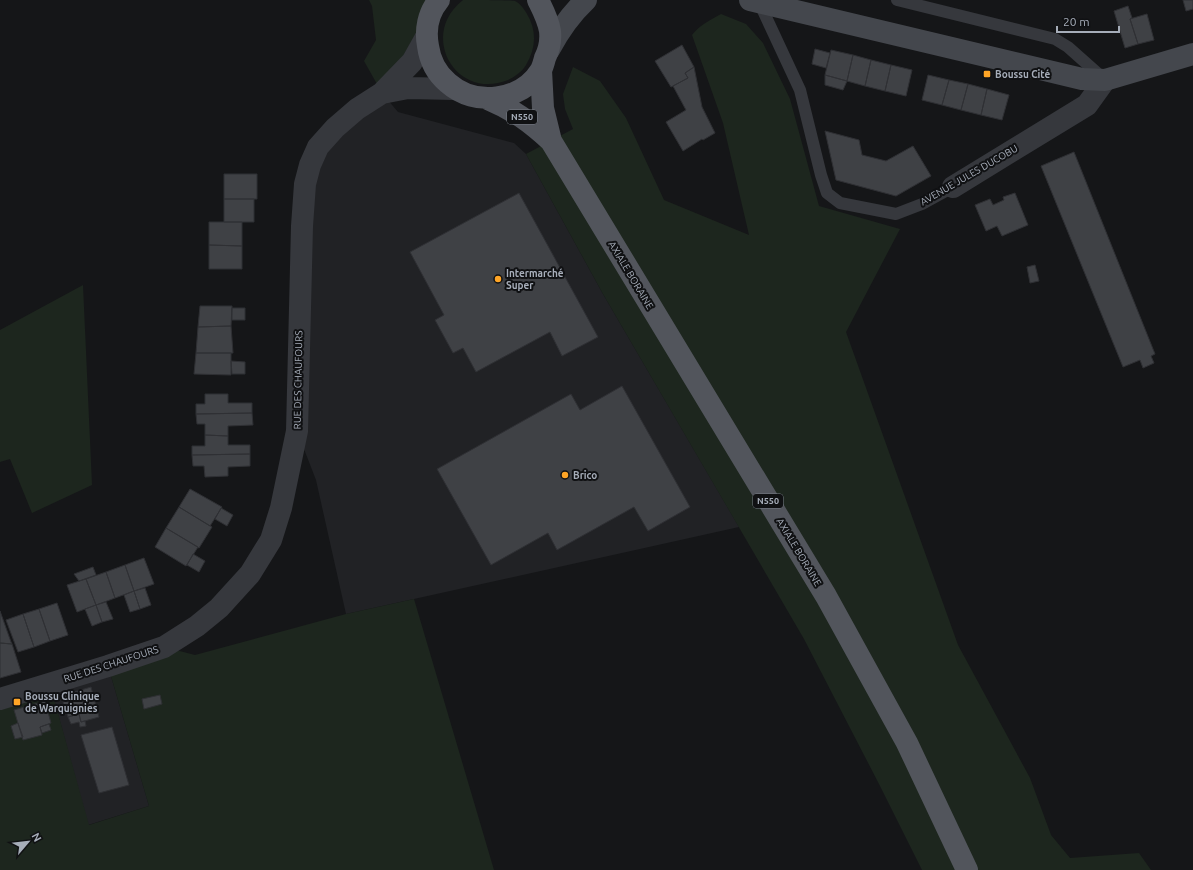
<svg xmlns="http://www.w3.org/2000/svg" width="1193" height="870" font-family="Ubuntu,sans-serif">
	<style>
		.built { fill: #212225 }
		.green { fill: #1d261e }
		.building { fill: #3f4145; stroke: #2f3034 }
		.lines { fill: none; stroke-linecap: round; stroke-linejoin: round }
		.lane { stroke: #36383d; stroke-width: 12 }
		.street { stroke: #36383d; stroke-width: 22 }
		.secondary { stroke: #44474d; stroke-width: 22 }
		.primary { stroke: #52555c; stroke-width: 22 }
		.poi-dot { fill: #ffa526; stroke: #101113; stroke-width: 1.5 }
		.labels { text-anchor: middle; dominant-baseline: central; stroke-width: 4; stroke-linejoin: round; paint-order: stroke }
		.shield { fill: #101113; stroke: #797e87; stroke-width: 1 }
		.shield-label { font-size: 9px; font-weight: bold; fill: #a6adb9 }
		.poi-label { font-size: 10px; font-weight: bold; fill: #a6adb9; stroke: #101113; text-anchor: start }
		.street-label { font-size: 10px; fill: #a6adb9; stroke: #101113 }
	</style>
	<rect width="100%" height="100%" fill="#151618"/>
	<!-- built -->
	<path class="built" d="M382 93 398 112 514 143 526 154 603 294 739 527 346 614 316 480 297 431 310 165Z
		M108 666 149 806 88 825 50 684Z"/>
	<!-- green -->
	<path class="green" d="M369 0H435L382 93 364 61 376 40 372 6Z
		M463 0C471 0 510 0 515 1 520 3 524 9 527 14 537 31 536 48 526 65 522 72 514 77 508 80 456 101 418 35 463 0Z
		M721 14 746 24 763 43 790 99 819 206 900 229 846 332 958 645 1030 778 1051 835 1070 858 1139 853 1151 870H922L879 784 804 639 603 294 526 154 573 129 565 109 563 94 573 67 600 81 626 118 664 200 749 235 723 123 692 35C700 25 710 20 721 14Z
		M83 285 92 485 32 513 10 459 0 462V330Z
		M414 599 494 870H0V699L50 684 89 825 149 806 108 666 164 647 195 655 346 614Z"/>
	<!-- building -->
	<path class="building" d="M1183 0H1193V9L1186 11Z
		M1128 6 1132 18 1130 19 1138 44 1125 48 1114 11Z
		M1147 14 1154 40 1138 44 1130 19Z
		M682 45 694 67 685 73 688 78 671 87 655 61Z
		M815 49 830 53 826 68 812 64Z
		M831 50 853 55 847 81 825 75Z
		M853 55 871 60 865 86 847 81Z
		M871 60 891 65 885 91 865 86Z
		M891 65 912 70 906 96 885 91Z
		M694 67 702 107 715 133 703 140 702 139 683 151 666 122 686 110 673 86 688 78 685 73Z
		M825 75 847 81 843 90 825 85Z
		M928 75 949 80 942 105 922 100Z
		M949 80 968 84 961 110 942 105Z
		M968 84 987 89 981 115 961 110Z
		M987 89 1009 95 1002 120 981 115Z
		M825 131 859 140 862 155 886 161 913 146 931 176 896 196 836 180Z
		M1074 152 1155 354 1151 356 1154 363 1143 368 1140 360 1123 367 1041 166Z
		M224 174H257V199H224Z
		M519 193 598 337 562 356 550 332 476 372 463 348 453 353 435 320 444 315 410 252Z
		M1015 193 1028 225 1002 236 997 226 986 231 975 205 990 199 993 205 1004 200 1003 197Z
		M224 199H254V222H224Z
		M209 222H242V246L209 245Z
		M209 245 242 246V269H209Z
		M1035 265 1039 281 1030 283 1027 267Z
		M200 306H232L231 326 198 327Z
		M232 308H245V320H232Z
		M231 326 233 353H196L198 327Z
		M196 353H231V375L194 374Z
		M231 361 245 362V374H232Z
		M622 386 690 507 648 531 634 507 557 550 548 533 491 565 437 469 571 394 580 410Z
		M205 394H228V403H252V413L196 414V404H205Z
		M252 413 253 425 228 426V436L205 435V424H197L196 414Z
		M205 435 228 436V445H250V454L192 455V446H205Z
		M250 454V466L228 467V476L205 477 204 466H193L192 455Z
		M190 489 222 507 210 526 179 507Z
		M179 507 212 527 199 548 166 528Z
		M221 508 233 515 227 526 215 519Z
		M166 528 198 547 186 566 155 547Z
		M193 554 205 561 199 572 187 565Z
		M144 558 154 584 134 591 125 565Z
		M125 565 134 591 115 598 106 572Z
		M93 567 96 575 79 581 74 574Z
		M106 572 115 598 96 605 86 579Z
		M86 579 96 605 77 612 67 585Z
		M145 588 151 605 140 609 134 591Z
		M134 591 140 609 130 612 124 595Z
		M106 602 113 619 102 622 96 605Z
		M57 603 68 635 50 641 39 609Z
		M96 605 102 622 92 626 85 609Z
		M39 609 50 641 34 647 23 614Z
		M0 611 11 642 12 644 0 643Z
		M23 614 34 647 18 652 6 620Z
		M0 643 12 644 21 672 0 678Z
		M91 687 99 717 81 722 79 714 68 717 61 696Z
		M160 695 162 704 144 709 142 699Z
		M45 701 51 723 40 727 42 735 23 740 14 710Z
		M79 714 81 722 85 721 86 726 80 727 79 722 71 724 68 717Z
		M18 723 23 737 15 739 11 726Z
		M49 724 51 730 42 733 40 727Z
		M112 727 129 785 99 793 81 735Z"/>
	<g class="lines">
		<!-- lane -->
		<path class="lane" d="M759 0V2L800 90 821 175 827 193 840 203 896 214 922 204 953 187
			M897 0 1055 39 1068 47 1104 79"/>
		<!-- street -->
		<path class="street" d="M382 93 408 88 455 89
			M953 187 1087 105 1105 80
			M0 699 108 666 164 647 197 626 219 608 250 574 271 540 281 508 297 431 302 226 305 184 310 165 318 147 335 128 357 109 382 93 412 62 426 37"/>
		<!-- secondary -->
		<path class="secondary" d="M750 0 1082 79 1105 80 1193 54
			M549 50C559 31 570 15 586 0"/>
		<!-- primary -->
		<path class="primary" d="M439 0C428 13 425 30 428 46 430 61 436 73 448 83 475 107 521 102 541 70 543 66 544 62 545 58 549 50 551 40 550 31 548 19 543 10 538 0
			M541 70 543 108 551 141 826 596 907 743 967 870
			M488 99C514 110 530 122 551 141"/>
	</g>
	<!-- markers -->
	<g class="poi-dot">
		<rect x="983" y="70" width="8" height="8" rx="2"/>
		<circle cx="498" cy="279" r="4"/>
		<circle cx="565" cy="475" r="4"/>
		<rect x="13" y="698" width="8" height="8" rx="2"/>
	</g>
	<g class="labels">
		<!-- shield labels -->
		<g class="shield">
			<rect x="507" y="110" width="30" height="14" rx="3"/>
			<rect x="753" y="494" width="30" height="14" rx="3"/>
		</g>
		<g class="shield-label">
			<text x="522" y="117">N550</text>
			<text x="768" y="501">N550</text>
		</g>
		<!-- poi labels -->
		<g class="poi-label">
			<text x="995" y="74">Boussu Cité</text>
			<text x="506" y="273">Intermarché<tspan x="506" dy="12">Super</tspan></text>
			<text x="573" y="475">Brico</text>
			<text x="25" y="696">Boussu Clinique<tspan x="25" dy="12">de Warquignies</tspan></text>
		</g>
		<!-- street labels -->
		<g class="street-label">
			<text transform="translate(969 175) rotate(-30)">AVENUE JULES DUCOBU</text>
			<text transform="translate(631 275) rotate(59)">AXIALE BORAINE</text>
			<text transform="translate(298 380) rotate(-89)">RUE DES CHAUFOURS</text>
			<text transform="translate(799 552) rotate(59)">AXIALE BORAINE</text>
			<text transform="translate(111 664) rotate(-18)">RUE DES CHAUFOURS</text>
		</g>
	</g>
	<!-- north arrow -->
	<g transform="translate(28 842) rotate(62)" stroke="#101113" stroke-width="3" paint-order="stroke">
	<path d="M0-3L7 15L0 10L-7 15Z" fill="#a6adb9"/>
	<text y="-6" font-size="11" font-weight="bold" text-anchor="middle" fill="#a6adb9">N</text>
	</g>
	<!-- scale -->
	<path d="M1057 26v6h62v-6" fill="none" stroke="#a6adb9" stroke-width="2"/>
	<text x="1063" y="26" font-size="12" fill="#a6adb9" stroke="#101113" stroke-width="3" paint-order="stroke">20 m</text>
</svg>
